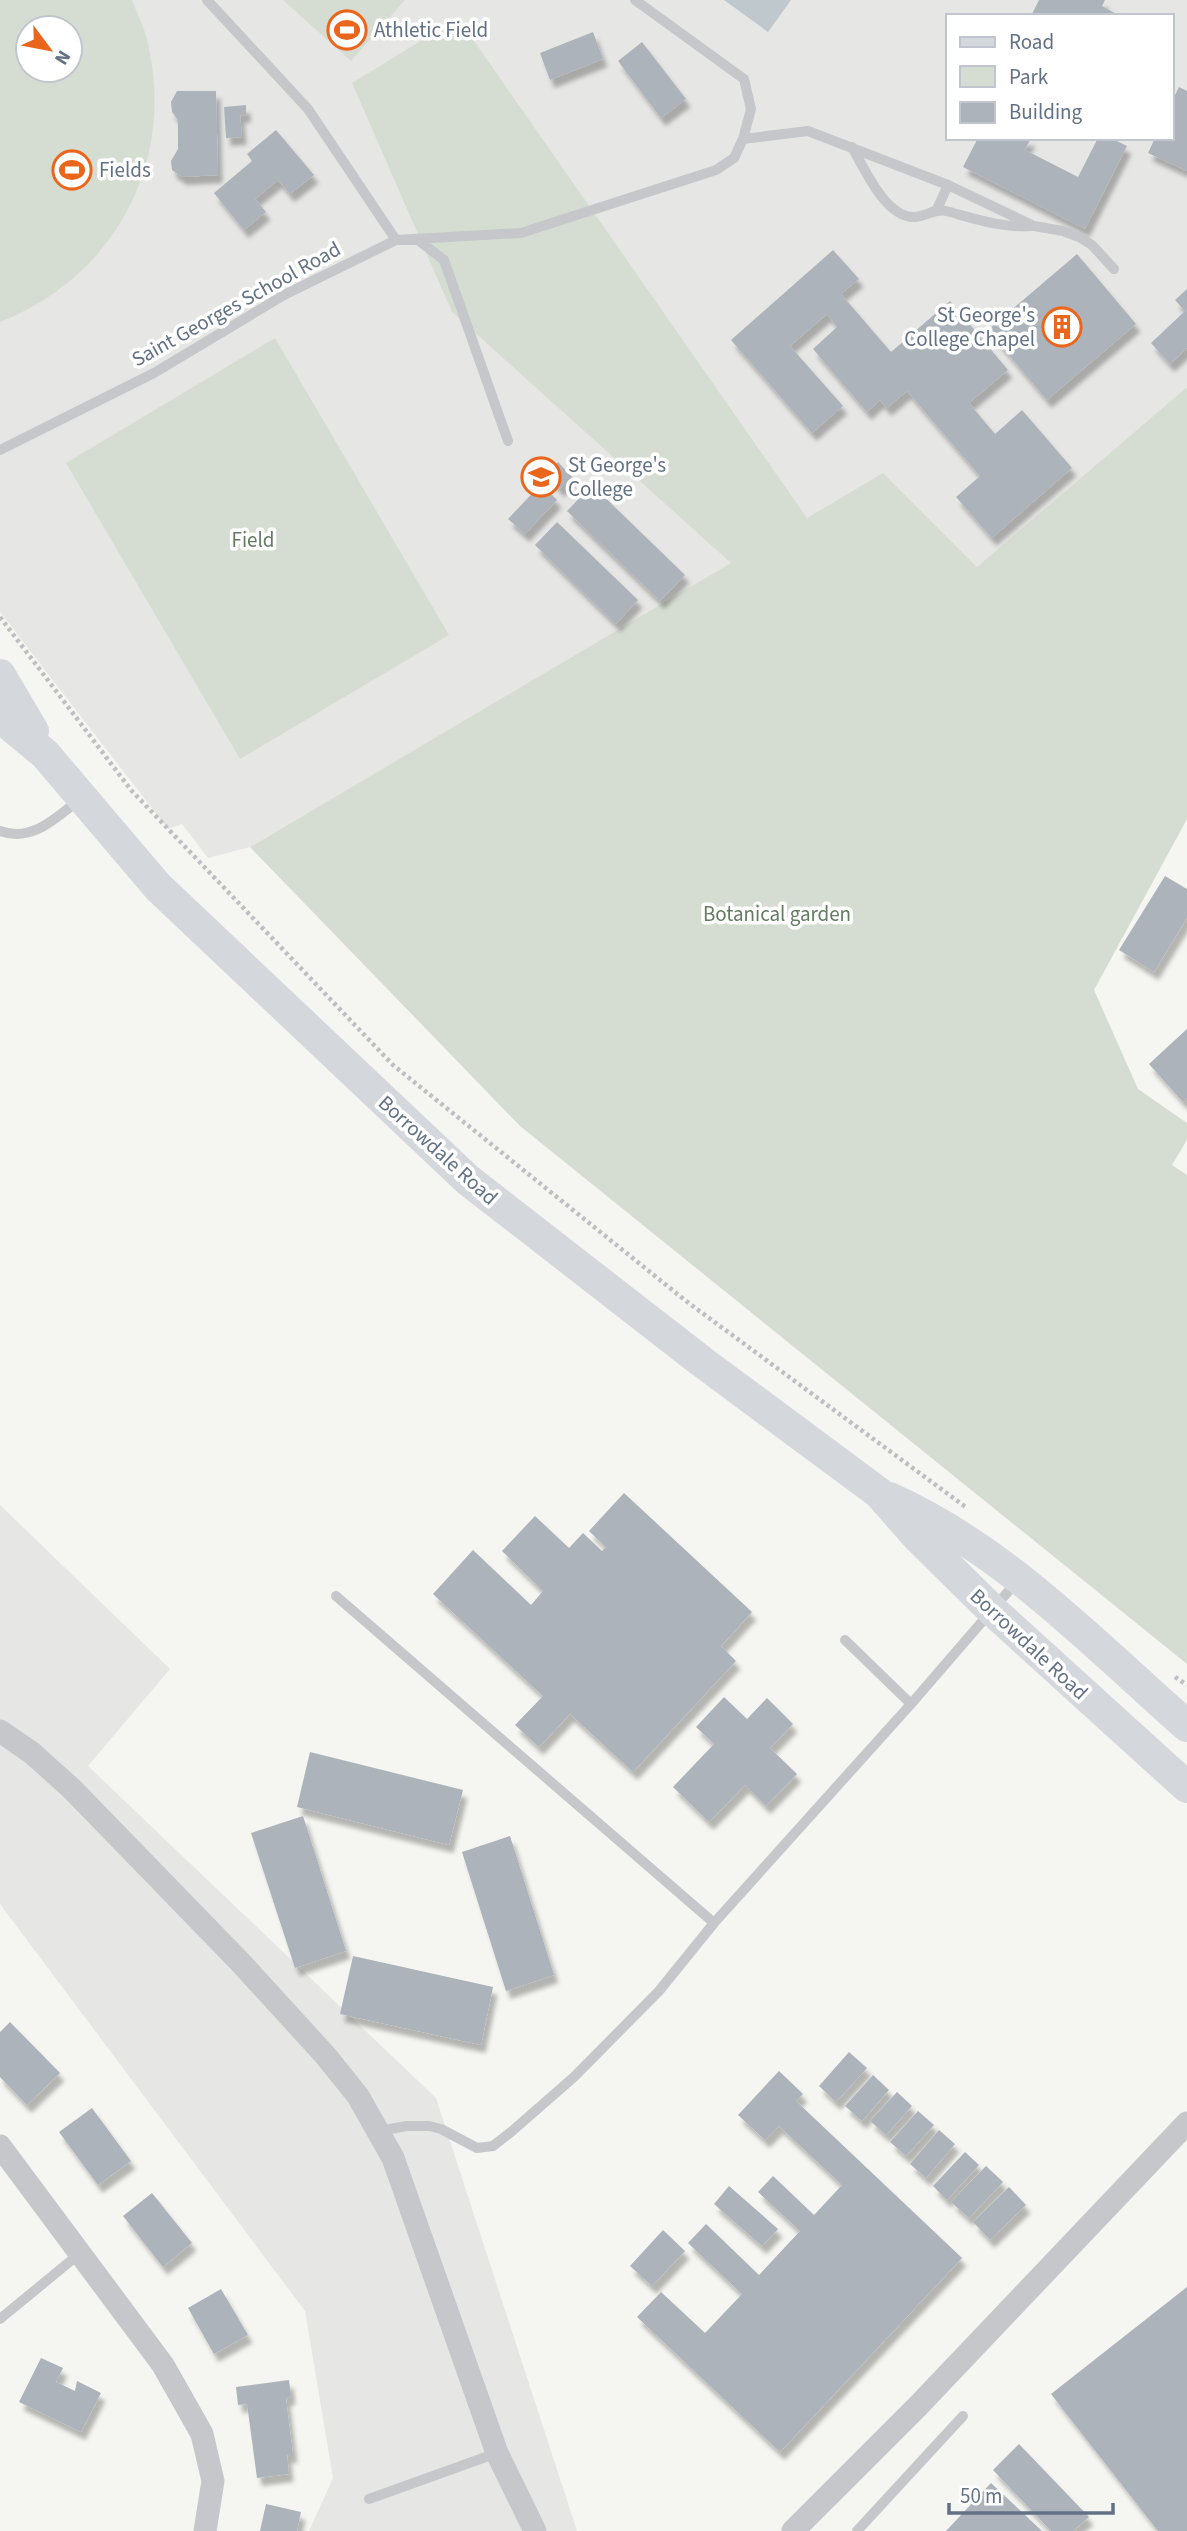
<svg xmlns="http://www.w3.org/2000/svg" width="1187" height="2531" font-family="'Source Sans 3',sans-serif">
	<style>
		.built { fill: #e6e6e5; fill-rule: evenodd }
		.green { fill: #d5ddd2; fill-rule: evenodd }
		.water { fill: #bec8cd }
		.building { fill: #adb3ba; filter: url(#shadow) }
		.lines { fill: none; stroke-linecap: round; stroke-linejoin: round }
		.path { stroke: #bebfc2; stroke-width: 4.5; stroke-dasharray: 3.5 3.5; stroke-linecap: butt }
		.lane { stroke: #c5c7cb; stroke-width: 10 }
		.street { stroke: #c5c7cb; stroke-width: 23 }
		.secondary { stroke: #d4d8dc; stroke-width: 32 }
		.labels { text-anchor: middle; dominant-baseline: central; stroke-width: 7; stroke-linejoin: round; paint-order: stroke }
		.poi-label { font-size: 21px; fill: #637184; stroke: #fff; text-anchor: start }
		.street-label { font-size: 21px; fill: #637184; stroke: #fff }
		.park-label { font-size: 21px; fill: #647b62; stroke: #fff }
	</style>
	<defs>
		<filter id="shadow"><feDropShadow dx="4.5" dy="8" stdDeviation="2" flood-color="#0004"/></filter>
	</defs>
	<rect width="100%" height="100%" fill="#f5f5f1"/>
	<!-- built -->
	<path class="built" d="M0 0H1187V387L977 568 418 748 250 847 208 858 182 824 168 829 0 612ZM947 16H1171V138H947ZM28 28H70V70H28Z
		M0 1505 170 1669 88 1766 436 2098 577 2531H309L333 2478 305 2311 0 1904Z"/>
	<!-- green -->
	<path class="green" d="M0 0H132C137 13 144 27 147 40 177 161 115 277 0 322ZM70 28V70H28V28Z
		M283 0H405L351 61Z
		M458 18 807 518 883 473 977 567 1187 387V819L1094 990 1138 1089 1187 1123V1140L1172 1165 1187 1175V1664L520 1126 250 847 731 563 452 312 352 83Z
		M275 338 449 635 240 759 66 463Z"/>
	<!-- water -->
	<path class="water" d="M724 0H791L768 32Z"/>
	<!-- building -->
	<path class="building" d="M1039 0H1105L1102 6 1120 16H1031Z
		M593 32 603 59 550 80 540 53Z
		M642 42 686 99 661 118 618 61Z
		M1179 87 1187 91V171L1148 153 1155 138H1171V103Z
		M177 91H216L218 175 182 177 172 170 171 161 178 149V120L172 112 171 102Z
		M246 105V115H240L242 137 226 138 224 107Z
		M276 130 314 175 290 194 278 180 255 199 266 212 244 230 214 193 252 161 247 154Z
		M978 138H1031L1025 150 1078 177 1098 138H1111L1127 146 1085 229 963 167Z
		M833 250 859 279 841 294 891 352 950 301 1008 370 969 403 995 434 1022 410 1072 468 992 538 956 497 980 476 907 391 887 408 880 400 867 412 813 349 837 327 827 314 790 346 843 406 812 433 731 340Z
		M1077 254 1136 324 1047 400 988 330Z
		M1187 289V348L1170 364 1151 343 1185 311 1175 300Z
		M558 462 572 477 560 489 545 474Z
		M541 484 557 500 525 534 508 519Z
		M592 485 685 575 660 601 567 511Z
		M557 522 638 600 616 624 535 545Z
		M1165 876 1187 889V918L1154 972 1119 950Z
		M1187 1029V1098L1183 1102 1149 1064Z
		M624 1493 752 1612 721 1646 736 1661 633 1772 570 1714 539 1747 515 1725 543 1696 433 1594 473 1550 531 1605 543 1591 502 1551 535 1516 569 1548 583 1533 602 1551 606 1547 589 1531Z
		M724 1697 747 1719 767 1698 793 1724 770 1748 797 1774 766 1806 745 1785 709 1822 673 1787 714 1744 696 1727Z
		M310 1752 463 1790 449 1845 297 1807Z
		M303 1816 346 1951 295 1968 251 1833Z
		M510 1836 554 1975 506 1991 462 1852Z
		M353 1956 493 1987 481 2045 340 2014Z
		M10 2022 60 2073 27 2105 0 2077V2032Z
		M849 2052 867 2068 836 2102 819 2086Z
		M779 2071 803 2094 796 2101 962 2258 780 2452 637 2317 661 2292 705 2333 742 2294 688 2243 706 2224 759 2275 800 2231 758 2192 773 2176 814 2215 842 2185 779 2126 765 2140 738 2115Z
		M873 2075 889 2090 862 2121 845 2106Z
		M897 2092 912 2106 886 2135 870 2121Z
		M92 2108 131 2161 98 2185 59 2132Z
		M918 2111 934 2125 906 2156 890 2142Z
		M939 2130 955 2144 926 2178 910 2164Z
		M965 2152 979 2165 947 2200 933 2186Z
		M986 2166 1003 2182 969 2218 951 2202Z
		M729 2186 778 2229 762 2246 714 2204Z
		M1009 2187 1026 2205 990 2240 973 2222Z
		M152 2193 192 2243 163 2267 123 2216Z
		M663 2230 685 2251 652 2286 630 2266Z
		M1187 2287V2531H1158L1051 2394Z
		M221 2289 248 2335 214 2354 188 2308Z
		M41 2358 63 2368 56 2382 75 2391 77 2381 101 2393 81 2432 19 2402Z
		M289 2380 291 2396 286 2399 293 2455H287L289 2474 257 2478 247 2404 238 2405 236 2387Z
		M1019 2444 1089 2517 1073 2531H1051L993 2470Z
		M991 2483 1042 2531H946Z
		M266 2504 301 2512 297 2531H260Z"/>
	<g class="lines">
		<!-- path -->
		<path class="path" d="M0 617 131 790 393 1065 686 1301 967 1508
			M1175 1677 1187 1685"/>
		<!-- lane -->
		<path class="lane" d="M207 0 308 109 396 240H418L444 260 508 441
			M743 139 808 131 948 185 1034 226 1063 231 1079 237 1092 245 1114 269
			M852 147C864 168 886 219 915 217 928 216 934 208 946 211 976 219 1001 228 1032 226
			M937 209 948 185
			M0 450 154 373 284 295 396 240 521 233 716 170 734 158 743 139 751 109 744 79 635 0
			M0 831C32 843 57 817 80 799
			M336 1596 714 1923
			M845 1640 911 1704
			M379 2131 407 2126H429L441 2129 477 2148 493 2146 511 2132 574 2077 659 1991 714 1923 911 1704 1018 1580
			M0 2319 79 2254
			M369 2499 497 2453
			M857 2531 963 2416"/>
		<!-- street -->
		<path class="street" d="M0 1731 32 1753 72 1789 241 1963 325 2055 358 2096 393 2158 497 2453 535 2531
			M0 2146 163 2365 202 2434 213 2481 205 2531
			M793 2531 918 2406 1187 2123"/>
		<!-- secondary -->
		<path class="secondary" d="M0 675 33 731
			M0 712 10 725 45 754 158 887 468 1180 701 1361 879 1493 916 1535 993 1611 1187 1787
			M889 1498C1004 1549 1094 1644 1187 1726"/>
	</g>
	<!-- icons -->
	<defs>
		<g id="stadium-ring" transform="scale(2.0125)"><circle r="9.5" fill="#fff" stroke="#ea661d" stroke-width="1.5"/><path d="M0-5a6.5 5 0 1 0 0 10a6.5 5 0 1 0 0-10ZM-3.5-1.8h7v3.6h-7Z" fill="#ea661d"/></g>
		<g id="building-ring" transform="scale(2.0125)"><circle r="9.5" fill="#fff" stroke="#ea661d" stroke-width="1.5"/><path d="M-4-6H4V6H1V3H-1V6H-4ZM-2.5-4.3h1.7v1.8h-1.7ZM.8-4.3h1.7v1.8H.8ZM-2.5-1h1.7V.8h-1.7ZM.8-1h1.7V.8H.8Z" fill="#ea661d"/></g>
		<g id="school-ring" transform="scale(2.0125)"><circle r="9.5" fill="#fff" stroke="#ea661d" stroke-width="1.5"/><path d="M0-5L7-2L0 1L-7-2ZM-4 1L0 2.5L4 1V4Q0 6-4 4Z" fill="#ea661d"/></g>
	</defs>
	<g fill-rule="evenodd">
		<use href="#stadium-ring" x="347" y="30"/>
		<use href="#stadium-ring" x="72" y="170"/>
		<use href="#building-ring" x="1062" y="327"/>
		<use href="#school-ring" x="541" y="477"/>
	</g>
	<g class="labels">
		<!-- poi labels -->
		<g class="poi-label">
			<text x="374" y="30">Athletic Field</text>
			<text x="99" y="170">Fields</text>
			<text x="1035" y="315" text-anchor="end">St George's<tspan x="1035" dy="24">College Chapel</tspan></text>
			<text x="568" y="465">St George's<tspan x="568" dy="24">College</tspan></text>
		</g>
		<!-- street labels -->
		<g class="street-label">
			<text transform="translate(236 304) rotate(-29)">Saint Georges School Road</text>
			<text transform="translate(438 1150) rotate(42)">Borrowdale Road</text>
			<text transform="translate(1029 1644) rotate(43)">Borrowdale Road</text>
		</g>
		<!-- park labels -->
		<g class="park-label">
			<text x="253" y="540">Field</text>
			<text x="777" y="914">Botanical garden</text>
		</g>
	</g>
	<!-- legend -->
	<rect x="946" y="14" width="228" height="126" fill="#ffffff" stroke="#c1c6ce" stroke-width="2"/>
	<rect x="960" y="37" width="35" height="10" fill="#d4d8dc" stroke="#c1c6ce" stroke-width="2"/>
	<text x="1009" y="49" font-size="21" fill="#637184">Road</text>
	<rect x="960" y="66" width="35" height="21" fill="#d5ddd2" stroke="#c1c6ce" stroke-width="2"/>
	<text x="1009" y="84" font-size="21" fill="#637184">Park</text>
	<rect x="960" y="102" width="35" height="21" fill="#adb3ba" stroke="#c1c6ce" stroke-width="2"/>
	<text x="1009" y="119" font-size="21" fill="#637184">Building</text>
	<!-- north arrow -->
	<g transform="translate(49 49) rotate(122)"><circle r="33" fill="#ffffff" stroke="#c1c6ce" stroke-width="2"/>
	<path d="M0-5L12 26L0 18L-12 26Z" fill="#ea661d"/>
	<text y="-10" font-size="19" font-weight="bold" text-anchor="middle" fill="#637184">N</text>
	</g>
	<!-- scale -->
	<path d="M949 2503v10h164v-10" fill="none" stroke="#637184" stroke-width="3.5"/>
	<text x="960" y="2503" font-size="21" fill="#637184" stroke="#ffffff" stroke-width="5" paint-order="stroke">50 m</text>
</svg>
